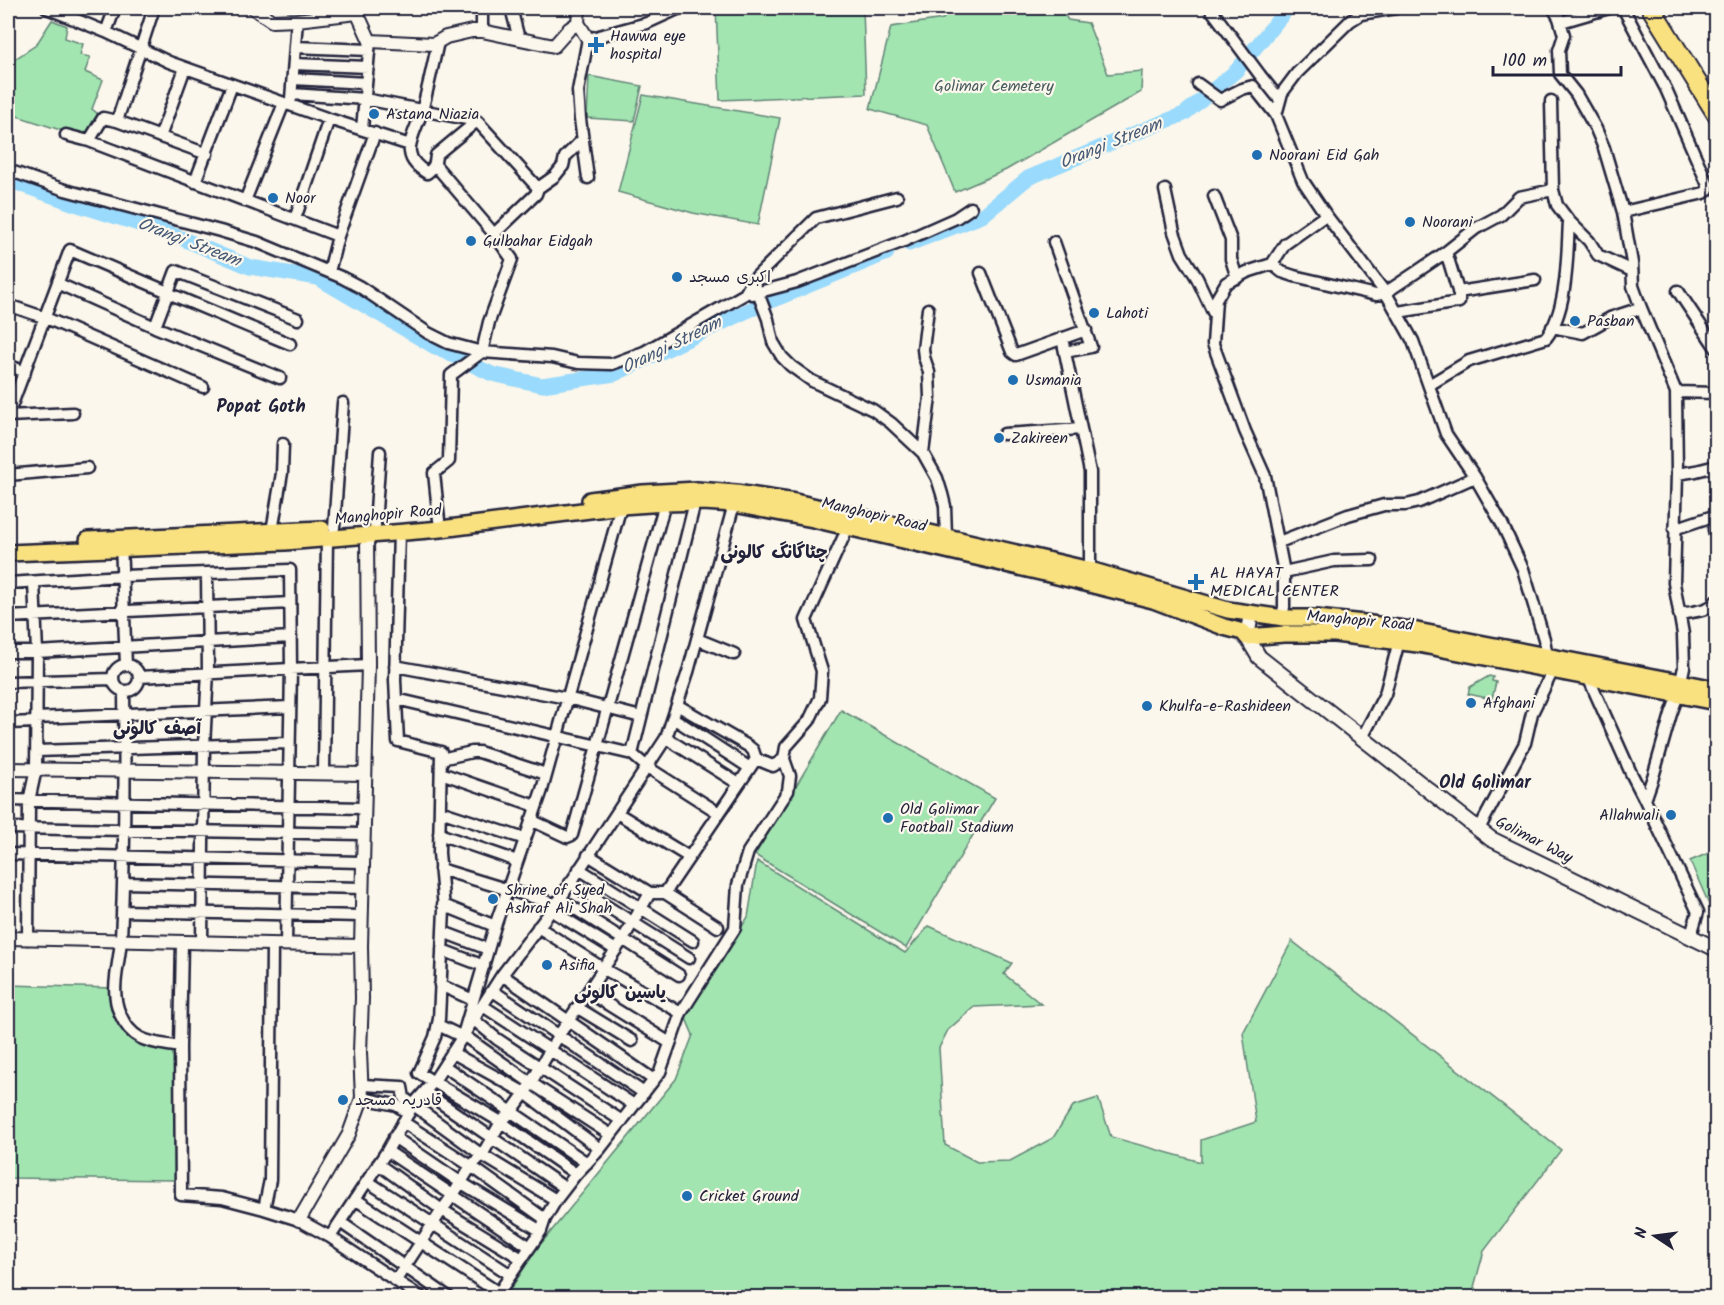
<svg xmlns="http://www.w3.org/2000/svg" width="1724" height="1305" font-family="Kalam,'Playpen Sans Arabic',sans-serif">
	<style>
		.green { fill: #a2e5b1; stroke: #628476; stroke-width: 1.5 }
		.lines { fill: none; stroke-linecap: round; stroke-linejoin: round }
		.river { stroke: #9adafc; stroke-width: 15 }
		.minor-casing { stroke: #22223b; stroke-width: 15 }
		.tertiary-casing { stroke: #22223b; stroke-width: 16 }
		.secondary-casing { stroke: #22223b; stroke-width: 18 }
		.primary-casing { stroke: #22223b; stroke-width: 20 }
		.motorway-casing { stroke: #22223b; stroke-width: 22 }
		.minor { stroke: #fbf7ec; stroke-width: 10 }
		.tertiary { stroke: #fbf7ec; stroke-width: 12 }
		.secondary { stroke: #fbf7ec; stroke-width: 14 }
		.primary { stroke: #fae180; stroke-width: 15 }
		.motorway { stroke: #fae180; stroke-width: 18 }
		.poi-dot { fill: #1f6fb2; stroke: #fbf7ec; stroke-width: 2 }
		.labels { text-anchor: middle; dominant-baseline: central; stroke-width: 4.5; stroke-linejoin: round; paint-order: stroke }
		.poi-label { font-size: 16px; fill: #22223b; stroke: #fbf7ec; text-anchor: start }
		.park-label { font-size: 16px; fill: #485c5e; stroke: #fbf7ec }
		.street-label { font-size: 16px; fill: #22223b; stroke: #fbf7ec }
		.water-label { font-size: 18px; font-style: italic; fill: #465975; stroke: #fbf7ec }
		.neighbourhood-label { font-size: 18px; font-weight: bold; fill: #22223b; stroke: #fbf7ec }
	</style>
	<rect width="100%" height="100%" fill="#fbf7ec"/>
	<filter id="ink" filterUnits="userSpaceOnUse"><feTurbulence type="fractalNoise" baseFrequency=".0167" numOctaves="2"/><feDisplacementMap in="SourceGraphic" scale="12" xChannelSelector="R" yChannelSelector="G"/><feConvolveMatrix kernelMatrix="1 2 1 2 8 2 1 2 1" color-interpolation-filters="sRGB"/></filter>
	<g filter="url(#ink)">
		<!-- green -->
		<path class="green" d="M716 8H863L866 94 720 100Z
			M948 8H1032V10H1061L1068 20 1088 23 1108 74 1142 71 1141 92 1006 170 955 192 927 125 870 109 891 27 943 19Z
			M52 20 67 26 65 38 83 44 80 55 90 57 85 72 103 80 92 109 98 114 85 138 17 116 8 87 9 63 36 45Z
			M589 76 642 86 634 121 587 118Z
			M643 95 780 118 758 225 693 213 618 192Z
			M1489 676 1493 677 1492 681 1496 682 1492 699 1468 694 1470 687Z
			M841 710 995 798 906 948 755 855Z
			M1716 850V919L1715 918 1690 861Z
			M757 861 905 953 929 926 1012 963 1004 974 1041 1004 974 1007 948 1030 939 1048 945 1145 977 1162 1010 1161 1053 1138 1073 1106 1098 1098 1111 1137 1201 1162V1140L1256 1122 1243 1033 1292 941 1561 1150 1484 1251 1474 1287 1484 1297 505 1298 535 1251 676 1079 693 1035 685 1016 748 917Z
			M8 985 112 988 124 1013 144 1039H174L175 1180 8 1178Z"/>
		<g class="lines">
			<!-- river -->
			<path class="river" d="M8 180 69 202 171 234 250 267 318 278 435 347 492 374 542 385 615 374 747 311 887 253
				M909 244 982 216 1028 178 1128 136 1184 114 1236 71 1288 8"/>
			<!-- minor casing -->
			<g class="minor-casing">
				<path id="minor" d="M47 8 106 32 169 62 329 119 410 145
					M482 8V31
					M511 8 519 39
					M1210 8 1260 75 1280 100
					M1553 8 1559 18 1564 35 1559 50 1560 74 1576 94 1596 129 1604 148 1623 212 1632 263 1633 286 1641 308 1676 392 1677 474 1674 583 1683 634 1684 667 1678 695 1671 714 1653 777 1645 800 1698 912 1691 935
					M1561 22 1609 8
					M106 32 115 8
					M438 42C433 65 428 88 422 111 419 122 408 141 410 152 411 162 419 168 427 173 435 167 435 164 436 155L477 121 538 188
					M295 47 369 50
					M294 64 368 67
					M293 79 366 83
					M1198 84 1220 100 1242 89 1253 86 1276 115 1303 181 1326 215 1387 295 1413 341 1446 434 1475 477 1502 524 1523 569 1544 639 1547 656
					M292 94 365 99 477 121
					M291 99 297 20
					M1551 101 1553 190
					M1276 115 1282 93 1297 73 1350 21 1361 14 1396 8
					M117 121 154 8
					M362 129 370 41
					M66 135 89 141 338 236
					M160 137 185 68
					M89 141 103 118 117 121 207 154
					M436 166 494 234 512 259 489 322 482 352 451 375 449 461 434 473 439 520
					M8 170 65 190 220 231 257 242 343 278 360 287 428 333 448 343 482 352 552 357 578 363 612 364 644 352 745 294 753 280 816 218 897 197
					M588 178 580 119 578 91 588 39 647 23 680 8
					M195 182 232 85
					M1165 190 1174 232 1182 254 1197 278 1213 312
					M1214 196 1231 240V259L1237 278
					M245 201 284 103
					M1623 212 1704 193 1708 190V185L1666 89 1623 8
					M295 219 329 119
					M494 234 536 194 538 188 555 176 563 166 565 157 583 139
					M1054 242 1091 347 1065 352
					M1272 264 1285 244 1326 215
					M329 272 338 236 375 133
					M981 273 1012 352 1016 355 1086 330
					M753 280 768 319 773 342 782 357 791 366 812 381 873 410 891 423 923 453 937 478 942 494 945 506 946 536
					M59 284 155 327 280 378
					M1678 291 1716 348
					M1458 292 1535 280
					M168 293 290 344
					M752 294 797 282 904 241 956 218 971 208
					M8 305 46 318 203 387
					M1398 312 1459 302V294L1446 252
					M155 327 176 271 298 319
					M1552 327 1583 333 1610 318 1641 308
					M1062 338 1090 472V570
					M8 365 25 372
					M1429 385 1469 361 1546 338C1568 310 1567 255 1569 221
					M1676 392 1716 393
					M8 415 70 250 168 292
					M8 416 73 413
					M1004 434 1081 429
					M923 453 930 397 929 372 924 357 923 349 928 309
					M1677 474 1696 471 1716 466
					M8 475 87 468
					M375 525 380 452
					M334 528 343 403
					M1674 529 1716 515
					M1714 530 1716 537
					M272 531 282 473 283 444
					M399 532 395 680 398 741 441 752 439 853 444 909 439 1019 435 1037 419 1073 501 1122 576 1174
					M1279 542 1348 515 1384 505H1406L1419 502 1475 477
					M121 543 126 665
					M1284 572 1334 561 1372 560
					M8 583 123 576 290 570 291 669 286 944
					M1679 614C1691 612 1711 611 1716 601
					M8 617 290 603
					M1282 618 1284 607V572L1265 476 1245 431 1213 344 1216 300 1226 283 1247 272 1272 264 1282 272 1294 276 1376 295 1385 293 1415 273 1446 252 1475 229 1501 215 1519 197 1553 190 1557 205 1569 221 1589 241 1598 255 1632 271
					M697 639 734 654
					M8 652H37L291 637
					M113 678a13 13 0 1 1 26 0a13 13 0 1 1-26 0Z
					M395 666 567 698 641 717
					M139 677 368 665
					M1588 677 1631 773 1645 800
					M8 682 113 679
					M124 691C125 773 125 856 121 938 120 964 109 989 120 1014 133 1044 153 1042 180 1047
					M396 699 632 754 647 767 719 813
					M677 705 748 746 753 750 756 759
					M36 718 290 707
					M673 718 750 768
					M8 723 36 722
					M666 738 739 784
					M1362 738 1385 694 1399 641
					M37 751 289 743
					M632 754 695 502
					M441 759 472 752H479L546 774
					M324 773 327 538
					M441 773 536 806
					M8 800 363 808
					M440 811 525 839
					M617 813 689 857
					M531 820 567 837 572 835 665 503
					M8 828 363 834
					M1479 829 1525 743 1532 713 1553 670
					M439 834 517 861
					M8 854 362 862
					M588 855 650 893
					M440 869 555 904
					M579 869 693 941
					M123 883 362 888
					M570 883 689 958
					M665 893 756 759 773 766 784 759
					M560 899 679 975
					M443 905 495 926
					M551 910 616 950
					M122 911 361 916
					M538 927 604 969 681 1013
					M443 932 488 949
					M28 939 29 801 36 769 37 652 34 582
					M182 942 180 1047 181 1195 222 1198 264 1209 299 1220 330 1237 422 1298
					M202 943 204 746 208 672 207 573
					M442 950 484 966
					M502 975 654 1080
					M440 985 473 1000
					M493 991 644 1093
					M588 992 670 1043
					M483 1006 634 1105
					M578 1008 632 1041
					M474 1020 497 1039 622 1121
					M438 1025 461 1036
					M453 1053 525 1093 600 1149
					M444 1066 587 1163
					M362 1085 402 1087 404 1098 482 1155 556 1200
					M425 1092 565 1188
					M362 1098 396 1105 409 1113
					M403 1122 471 1166 545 1219
					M611 1135 531 1083 463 1035 495 926 542 790 621 506
					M394 1137 460 1182 541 1231
					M387 1151 530 1247
					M378 1164 442 1210 522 1259
					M367 1181 511 1275
					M355 1199 499 1293
					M264 1209 270 1180 272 944
					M340 1222 450 1298
					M330 1237 387 1151 413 1105 434 1081 502 975 560 899 666 738 688 672 734 504
					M396 1280 442 1210 453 1195 471 1166 482 1155 501 1122 512 1111 525 1093 559 1035 623 939 650 893H665L718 927
					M495 1298 541 1231 545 1219 556 1200 576 1174 600 1149 660 1072 681 1013 735 928 738 885 748 852 788 791 790 776 784 759 786 747 809 721 820 698 822 671 806 620 848 527"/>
			</g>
			<!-- tertiary casing -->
			<g class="tertiary-casing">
				<path id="tertiary" d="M253 8 272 21 297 20 357 13
					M355 8 370 41 434 44 446 37 472 31H482L554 46 569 29 578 23
					M579 8 578 23 588 39
					M8 769 364 774
					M8 938 361 946
					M299 1220 349 1134 362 1098 360 1052 362 998 361 946 368 665 367 535"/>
			</g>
			<!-- secondary casing -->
			<g class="secondary-casing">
				<path id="secondary" d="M1251 614 1247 637 1259 657 1491 839 1716 949"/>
			</g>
			<!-- primary casing -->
			<g class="primary-casing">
				<path id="primary" d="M590 500 643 493 697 490 736 493 795 502 1090 570 1228 610 1284 618H1316L1364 623 1417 631 1716 689
					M88 540 322 529
					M8 553 285 542 441 529 621 506 665 503 703 502 734 504 813 519 1049 574 1153 600 1224 627 1243 632 1247 637 1284 634H1335L1418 644 1716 702"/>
			</g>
			<!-- motorway casing -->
			<g class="motorway-casing">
				<path id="motorway" d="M1651 8 1716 113"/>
			</g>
			<!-- minor -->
			<use href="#minor" class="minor"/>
			<!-- tertiary -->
			<use href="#tertiary" class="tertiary"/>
			<!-- secondary -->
			<use href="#secondary" class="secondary"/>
			<!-- primary -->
			<use href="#primary" class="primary"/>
			<!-- motorway -->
			<use href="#motorway" class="motorway"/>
		</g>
	</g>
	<!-- markers -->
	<g class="poi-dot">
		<path d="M593 36h6v6h6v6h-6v6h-6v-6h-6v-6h6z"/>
		<circle cx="374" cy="114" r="6"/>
		<circle cx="1257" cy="155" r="6"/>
		<circle cx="273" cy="198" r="6"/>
		<circle cx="1410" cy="222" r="6"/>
		<circle cx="471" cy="241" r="6"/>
		<circle cx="677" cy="277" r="6"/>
		<circle cx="1094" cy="313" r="6"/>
		<circle cx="1575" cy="321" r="6"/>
		<circle cx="1013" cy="380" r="6"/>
		<circle cx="999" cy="438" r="6"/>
		<path d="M1193 573h6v6h6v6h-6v6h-6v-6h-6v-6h6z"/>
		<circle cx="1471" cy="703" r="6"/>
		<circle cx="1147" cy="706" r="6"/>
		<circle cx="1671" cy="815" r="6"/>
		<circle cx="888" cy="818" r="6"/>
		<circle cx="493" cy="899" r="6"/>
		<circle cx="547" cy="965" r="6"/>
		<circle cx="343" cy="1100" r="6"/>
		<circle cx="687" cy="1196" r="6"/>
	</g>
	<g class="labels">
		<!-- poi labels -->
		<g class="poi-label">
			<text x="610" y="36">Hawwa eye<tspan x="610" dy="18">hospital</tspan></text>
			<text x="386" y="114">Astana Niazia</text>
			<text x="1269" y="155">Noorani Eid Gah</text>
			<text x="285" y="198">Noor</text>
			<text x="1422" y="222">Noorani</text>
			<text x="483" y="241">Gulbahar Eidgah</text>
			<text x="689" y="277">اکبری مسجد</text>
			<text x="1106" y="313">Lahoti</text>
			<text x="1587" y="321">Pasban</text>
			<text x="1025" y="380">Usmania</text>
			<text x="1011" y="438">Zakireen</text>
			<text x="1210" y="573">AL HAYAT<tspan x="1210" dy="18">MEDICAL CENTER</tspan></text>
			<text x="1483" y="703">Afghani</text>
			<text x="1159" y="706">Khulfa-e-Rashideen</text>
			<text x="900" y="809">Old Golimar<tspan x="900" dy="18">Football Stadium</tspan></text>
			<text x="1659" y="815" text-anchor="end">Allahwali</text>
			<text x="505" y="890">Shrine of Syed<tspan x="505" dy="18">Ashraf Ali Shah</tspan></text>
			<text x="559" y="965">Asifia</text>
			<text x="355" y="1100">قادریہ مسجد</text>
			<text x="699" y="1196">Cricket Ground</text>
		</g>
		<!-- park labels -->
		<g class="park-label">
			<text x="994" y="86">Golimar Cemetery</text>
		</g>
		<!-- street labels -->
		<g class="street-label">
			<text transform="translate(388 515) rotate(-5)">Manghopir Road</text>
			<text transform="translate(874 515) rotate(13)">Manghopir Road</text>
			<text transform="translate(1360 621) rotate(5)">Manghopir Road</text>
			<text transform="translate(1534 840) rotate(27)">Golimar Way</text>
		</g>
		<!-- water labels -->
		<g class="water-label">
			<text transform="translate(1111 144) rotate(-22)">Orangi Stream</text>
			<text transform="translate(189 243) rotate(21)">Orangi Stream</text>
			<text transform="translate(672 346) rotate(-26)">Orangi Stream</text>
		</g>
		<!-- neighbourhood labels -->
		<g class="neighbourhood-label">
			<text x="261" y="407">Popat Goth</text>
			<text x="774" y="553">چٹاگانگ کالونی</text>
			<text x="157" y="729">آصف کالونی</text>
			<text x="1485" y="783">Old Golimar</text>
			<text x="620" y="993">یاسین کالونی</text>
		</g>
	</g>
	<!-- margin -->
	<rect width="1724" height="1305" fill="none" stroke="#fbf7ec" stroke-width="30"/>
	<rect x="15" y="15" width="1694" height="1275" fill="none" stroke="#22223b" stroke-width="2" filter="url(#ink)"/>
	<!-- north arrow -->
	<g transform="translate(1655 1236) rotate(283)" stroke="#fbf7ec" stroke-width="4.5" paint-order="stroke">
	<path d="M0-4.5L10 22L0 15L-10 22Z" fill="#22223b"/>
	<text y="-9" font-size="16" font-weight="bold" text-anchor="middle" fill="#22223b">N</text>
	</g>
	<!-- scale -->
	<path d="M1493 66v9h128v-9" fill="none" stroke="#22223b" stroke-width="3"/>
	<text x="1502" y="66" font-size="18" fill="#22223b" stroke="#fbf7ec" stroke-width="4.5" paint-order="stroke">100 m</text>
</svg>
